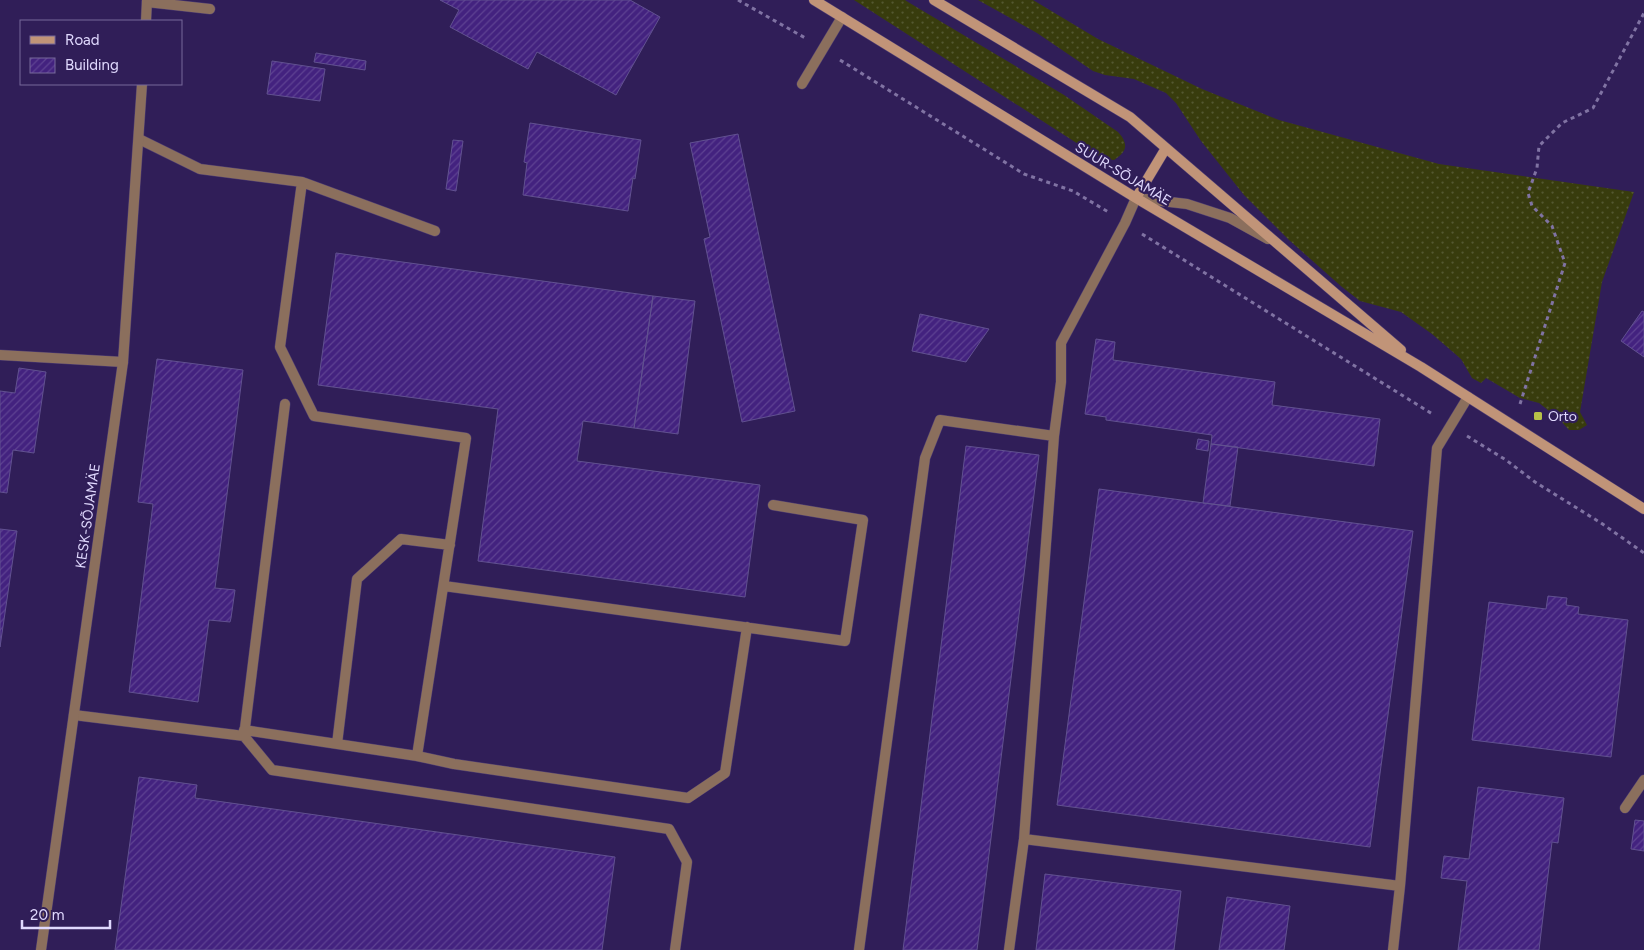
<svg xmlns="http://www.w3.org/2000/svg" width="1644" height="950" font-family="Figtree,sans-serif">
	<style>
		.grass { fill: url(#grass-dots) }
		.building { fill: url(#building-hatch); stroke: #615190 }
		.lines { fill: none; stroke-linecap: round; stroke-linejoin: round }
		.service-casing { stroke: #4c3c73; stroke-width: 11 }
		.minor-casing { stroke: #4c3c73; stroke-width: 11 }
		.secondary-casing { stroke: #4c3c73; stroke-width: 11 }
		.path { stroke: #8073a3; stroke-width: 3; stroke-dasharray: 4 4; stroke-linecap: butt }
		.service { stroke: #8b6f5d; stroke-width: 10 }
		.minor { stroke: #8b6f5d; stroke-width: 10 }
		.secondary { stroke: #c19478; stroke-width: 10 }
		.poi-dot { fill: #b7c148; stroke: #301e58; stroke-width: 2 }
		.labels { text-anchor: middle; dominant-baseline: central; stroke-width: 4.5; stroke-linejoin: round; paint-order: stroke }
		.street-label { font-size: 14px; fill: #e0d9fe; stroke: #301e58 }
		.poi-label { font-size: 14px; fill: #e0d9fe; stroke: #301e58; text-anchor: start }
	</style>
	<defs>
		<pattern id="grass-dots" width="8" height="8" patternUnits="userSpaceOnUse" patternTransform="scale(1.25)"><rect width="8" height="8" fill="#383c0d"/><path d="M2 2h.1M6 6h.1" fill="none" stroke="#545831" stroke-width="1.8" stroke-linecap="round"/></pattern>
		<pattern id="building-hatch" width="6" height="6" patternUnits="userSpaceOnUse" patternTransform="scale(1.25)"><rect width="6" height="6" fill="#43227f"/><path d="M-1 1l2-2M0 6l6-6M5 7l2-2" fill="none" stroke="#5e4292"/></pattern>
	</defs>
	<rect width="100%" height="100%" fill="#301e58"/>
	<!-- grass -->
	<path class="grass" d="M854 0H905L908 2 1064 95 1118 132C1129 144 1127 152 1114 160L1105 159 1089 151Z
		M978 0H1033L1098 39 1202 89 1279 120 1439 164 1634 192 1602 282 1580 412 1587 425 1579 430H1569L1558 418 1539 403 1520 398 1486 378 1481 383 1472 378 1461 359 1432 334 1401 312 1360 301 1342 287 1289 240 1244 195 1201 141 1176 103 1166 93 1134 79 1105 75 1093 71 1037 33Z"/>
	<!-- building -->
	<path class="building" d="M440 0H630L660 17 616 95 537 52 528 69 450 27 459 10Z
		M316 53 366 61 365 70 314 62Z
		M272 61 325 69 320 101 267 94Z
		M530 123 641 140 635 179 633 178 628 211 523 195 527 163 524 162Z
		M738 134 795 411 742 422 704 239 710 237 690 143Z
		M453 140 463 141 456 191 446 189Z
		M336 253 653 296 634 428 583 421 577 461 760 485 745 597 478 561 498 409 318 385Z
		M653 296 695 301 678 434 634 428Z
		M1642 311 1644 312V357L1621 341Z
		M920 314 989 329 966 362 912 351Z
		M1096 339 1115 342 1113 360 1275 382 1272 405 1380 419 1374 466 1211 444 1212 435 1106 420V417L1085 414Z
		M157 359 243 370 215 588 235 590 231 618 230 622 209 620 198 702 129 692 153 504 138 502Z
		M19 368 46 372 34 453 13 450 7 493 0 492V391L15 393Z
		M1198 439 1209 441 1208 451 1196 449Z
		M1211 444 1238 447 1230 506 1203 503Z
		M966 446 1039 455 977 950H903Z
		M1099 489 1413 531 1370 847 1057 805Z
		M0 529 17 531 0 647Z
		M1548 596 1567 598 1566 605 1579 607 1578 614 1628 620 1611 757 1472 740 1489 602 1546 609Z
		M139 777 197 785 195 798 615 857 602 950H115Z
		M1478 787 1564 798 1558 843 1552 842 1539 950H1458L1467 881 1441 878 1444 856 1469 859Z
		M1635 820 1644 821V851L1631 849Z
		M1045 874 1181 891 1174 950H1036Z
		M1227 897 1290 906 1284 950H1219Z"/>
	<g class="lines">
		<!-- service casing -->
		<g class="service-casing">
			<path id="service" d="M147 2 210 9
				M802 84 842 17
				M139 139 200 169 302 182 435 231
				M302 182 280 347 314 416 466 438 417 756
				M0 355 123 362
				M444 586 845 641 863 520 773 505
				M74 715 244 736 285 404
				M244 730 417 756 454 764 688 798 725 773 747 627
				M244 736 272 770 669 829 687 862 675 950
				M337 744 357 579 401 539 450 545
				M1625 808 1644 780
				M1024 839 1400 886
				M859 950 925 458 940 420 1054 436
				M1009 950 1024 839 1054 436 1061 382V343L1125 223 1136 198 1187 204 1230 218 1268 239
				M1393 950 1400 886 1437 448 1468 397"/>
		</g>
		<!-- minor casing -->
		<g class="minor-casing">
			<path id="minor" d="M146 21 147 0
				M41 950 123 362 142 84"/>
		</g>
		<!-- secondary casing -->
		<g class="secondary-casing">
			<path id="secondary" d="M814 0 1136 198 1421 367 1644 509
				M934 0 1130 117 1401 350
				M1136 198 1166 148"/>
		</g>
		<!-- path -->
		<path class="path" d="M738 0 807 39
			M840 60 1024 174 1073 191 1110 213
			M1142 234 1434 415
			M1520 404 1565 263 1552 226 1532 206 1528 193 1537 168 1539 146 1562 123 1593 108 1644 13
			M1467 436 1506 460 1535 482 1601 523 1644 553"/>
		<!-- service -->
		<use href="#service" class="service"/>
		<!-- minor -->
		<use href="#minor" class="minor"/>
		<!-- secondary -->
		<use href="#secondary" class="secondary"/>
	</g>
	<!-- markers -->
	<rect class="poi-dot" x="1533" y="411" width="10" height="10" rx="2.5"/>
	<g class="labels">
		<!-- street labels -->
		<g class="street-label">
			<text transform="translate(1123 174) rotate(31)">SUUR-SÕJAMÄE</text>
			<text transform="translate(88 516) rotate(-82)">KESK-SÕJAMÄE</text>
		</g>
		<!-- poi labels -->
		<g class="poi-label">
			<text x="1548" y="416">Orto</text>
		</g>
	</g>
	<!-- legend -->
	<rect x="20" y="20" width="162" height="65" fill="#301e58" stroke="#76699a"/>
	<rect x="30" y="36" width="25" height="8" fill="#c19478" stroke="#76699a"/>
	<text x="65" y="45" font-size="15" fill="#e0d9fe">Road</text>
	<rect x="30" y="58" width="25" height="15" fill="url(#building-hatch)" stroke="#76699a"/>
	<text x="65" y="70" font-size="15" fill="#e0d9fe">Building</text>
	<!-- scale -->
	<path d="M22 920v8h88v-8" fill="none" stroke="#e0d9fe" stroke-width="2.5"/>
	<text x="30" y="920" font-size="15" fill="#e0d9fe" stroke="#301e58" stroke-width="4" paint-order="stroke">20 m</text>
</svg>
